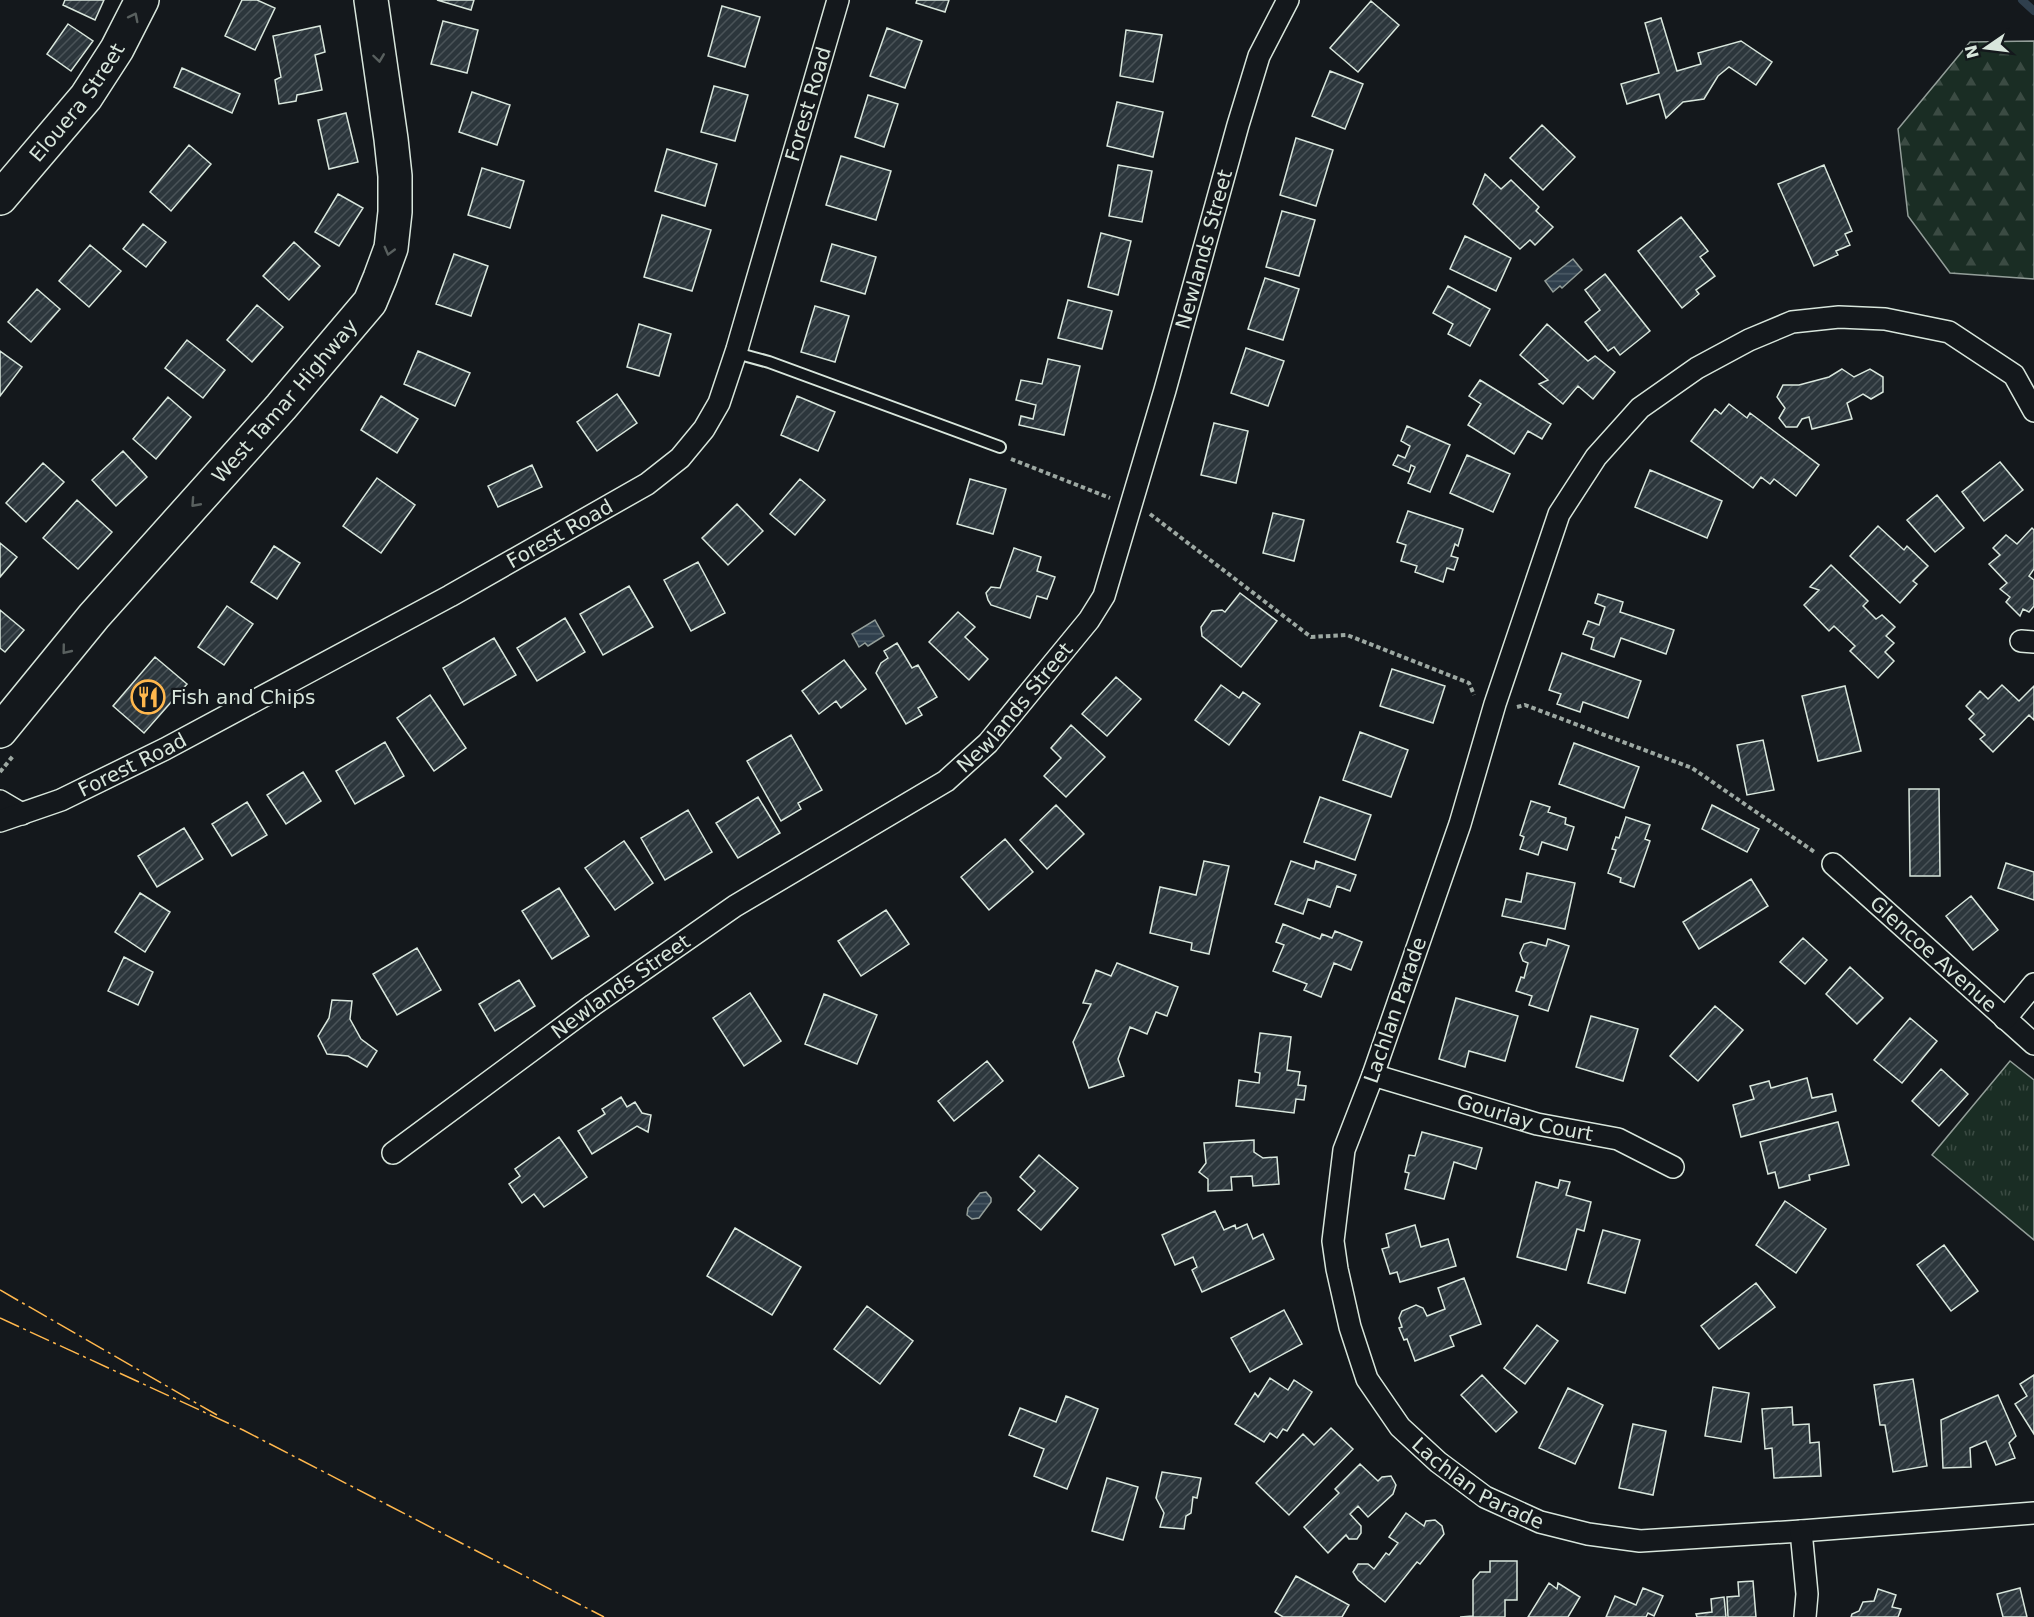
<svg xmlns="http://www.w3.org/2000/svg" width="2034" height="1617" font-family="'DejaVu Sans',sans-serif">
	<style>
		.forest { fill: url(#forest-firs); stroke: #939e99; stroke-width: 1.5 }
		.park { fill: url(#park-tufts); stroke: #939e99; stroke-width: 1.5 }
		.water { fill: url(#water-rules); stroke: #939e99; stroke-width: 1.5 }
		.lines { fill: none; stroke-linecap: round; stroke-linejoin: round }
		.stream { stroke: #2f3f4d; stroke-width: 8 }
		.building { fill: url(#building-hatch); stroke: #d8e6dc; stroke-width: 1.5 }
		.service-casing { stroke: #d8e6dc; stroke-width: 14 }
		.minor-casing { stroke: #d8e6dc; stroke-width: 24 }
		.trunk-casing { stroke: #d8e6dc; stroke-width: 36 }
		.path { stroke: #9da8a2; stroke-width: 4; stroke-dasharray: 4.5 3; stroke-linecap: butt }
		.service { stroke: #14181c; stroke-width: 10 }
		.minor { stroke: #14181c; stroke-width: 21 }
		.trunk { stroke: #14181c; stroke-width: 33 }
		.power { stroke: #ffb74d; stroke-width: 1.5; stroke-dasharray: 21 4.5 3 4.5; stroke-linecap: butt }
		.oneway { stroke: #59605f }
		.labels { text-anchor: middle; dominant-baseline: central; stroke-width: 4.5; stroke-linejoin: round; paint-order: stroke }
		.street-label { font-size: 20px; fill: #d8e6dc; stroke: #14181c }
		.poi-label { font-size: 20px; fill: #d8e6dc; stroke: #14181c; text-anchor: start }
	</style>
	<defs>
		<pattern id="forest-firs" width="22" height="20" patternUnits="userSpaceOnUse" patternTransform="scale(1.5)"><rect width="22" height="20" fill="#1a2d24"/><path d="M5 1l3.5 6h-7zM16 11l3.5 6h-7z" fill="#3b4b43"/></pattern>
		<pattern id="park-tufts" width="24" height="20" patternUnits="userSpaceOnUse" patternTransform="scale(1.5)"><rect width="24" height="20" fill="#1a2d24"/><path d="M3 7l-1-3M5 7V3M7 7l1-3M15 17l-1-3M17 17v-4M19 17l1-3" fill="none" stroke="#3b4b43"/></pattern>
		<pattern id="water-rules" width="6" height="5" patternUnits="userSpaceOnUse" patternTransform="scale(1.5)"><rect width="6" height="5" fill="#2f3f4d"/><path d="M0 2.5h6" fill="none" stroke="#4c5b66"/></pattern>
		<pattern id="building-hatch" width="6" height="6" patternUnits="userSpaceOnUse" patternTransform="scale(1.5)"><rect width="6" height="6" fill="#2c363c"/><path d="M-1 1l2-2M0 6l6-6M5 7l2-2" fill="none" stroke="#4a5358"/></pattern>
	</defs>
	<rect width="100%" height="100%" fill="#14181c"/>
	<!-- forest -->
	<path class="forest" d="M2034 41V279L1950 273 1908 216 1898 129 1970 42Z"/>
	<!-- park -->
	<path class="park" d="M2010 1061 2034 1080V1240L1932 1155Z"/>
	<!-- water -->
	<path class="water" d="M1573 259 1582 270 1562 288 1560 286 1553 292 1545 281Z
		M875 620 884 636 868 646 865 643 859 647 852 634Z
		M986 1192 991 1198V1202L979 1218 972 1219 967 1215 968 1208 980 1193Z"/>
	<g class="lines">
		<!-- stream -->
		<path class="stream" d="M2022 0 2034 11"/>
	</g>
	<!-- building -->
	<path class="building" d="M65 0H104L95 20 63 5Z
		M242 0H257L275 8 255 50 225 36Z
		M437 0H474L471 10Z
		M917 0H949L945 12 916 3Z
		M1371 1 1399 25 1358 72 1330 48Z
		M722 6 760 17 745 67 708 56Z
		M1661 18 1677 71 1701 64 1698 53 1741 41 1772 62 1756 85 1729 67 1718 76 1704 99 1683 102 1666 118 1659 94 1627 104 1621 84 1659 73 1645 23Z
		M443 21 478 30 467 73 431 64Z
		M68 24 93 41 71 71 47 54Z
		M320 26 325 52 315 55 322 90 297 95 296 101 279 104 275 80 281 77 273 36Z
		M887 28 922 41 905 88 870 76Z
		M1126 30 1162 35 1153 82 1120 76Z
		M182 68 240 94 232 113 174 87Z
		M1330 71 1363 84 1345 129 1312 116Z
		M714 86 748 95 735 141 701 132Z
		M472 92 510 105 497 145 459 132Z
		M868 95 898 104 884 147 855 137Z
		M1117 102 1163 112 1153 157 1107 146Z
		M346 113 358 162 329 169 318 120Z
		M1542 125 1575 157 1543 190 1510 158Z
		M1296 138 1333 150 1316 206 1280 195Z
		M189 145 211 164 171 211 150 192Z
		M667 149 717 164 705 206 655 191Z
		M841 156 891 171 876 220 826 205Z
		M1118 165 1152 171 1142 222 1109 216Z
		M1824 165 1852 231 1845 234 1850 245 1836 251 1838 255 1814 266 1778 184Z
		M482 168 524 181 510 228 468 215Z
		M1485 174 1501 189 1511 180 1539 207 1536 211 1553 227 1535 245 1530 240 1520 249 1473 204Z
		M338 194 363 208 339 246 315 232Z
		M1282 211 1315 220 1299 276 1266 267Z
		M662 215 711 230 692 291 644 277Z
		M1681 217 1708 251 1700 257 1715 276 1696 290 1699 294 1682 308 1638 251Z
		M143 224 166 242 146 267 123 249Z
		M1101 233 1131 241 1118 295 1088 287Z
		M1465 236 1511 258 1496 291 1450 269Z
		M294 242 320 266 289 300 263 276Z
		M832 244 876 257 865 294 821 281Z
		M90 245 121 271 89 307 59 281Z
		M454 254 488 266 471 316 436 304Z
		M1605 274 1650 331 1620 355 1614 347 1608 351 1585 322 1600 310 1585 290Z
		M1265 278 1299 289 1283 340 1248 329Z
		M1448 286 1490 309 1470 346 1448 334 1453 324 1433 313Z
		M37 289 60 309 31 342 8 322Z
		M1068 300 1112 311 1102 349 1058 338Z
		M257 305 283 327 252 362 227 340Z
		M815 306 849 316 835 362 801 352Z
		M639 324 671 334 659 376 627 367Z
		M1547 324 1588 361 1595 356 1615 372 1593 399 1578 386 1563 404 1539 384 1548 380 1520 355Z
		M187 340 225 370 203 398 165 368Z
		M1246 348 1284 361 1268 406 1231 393Z
		M0 351 22 367 0 396Z
		M418 351 470 373 455 406 404 384Z
		M1048 359 1080 366 1064 435 1019 425 1021 416 1033 419 1036 405 1016 400 1021 380 1042 384Z
		M1842 369 1854 377 1870 369 1883 377V392L1871 399 1863 394 1847 403 1852 419 1812 429 1809 417 1802 419 1797 427H1786L1779 418 1785 408 1777 397 1783 385H1799L1829 377Z
		M1480 380 1551 424 1542 439 1528 431 1514 454 1468 425 1481 404 1469 396Z
		M617 394 637 423 597 451 577 422Z
		M381 396 418 419 397 453 361 430Z
		M797 396 835 412 818 451 781 435Z
		M168 397 191 417 156 459 133 439Z
		M1729 404 1747 418 1750 413 1819 465 1796 496 1774 479 1770 484 1761 477 1753 488 1691 441 1715 409 1721 414Z
		M1214 423 1248 431 1236 483 1201 475Z
		M1407 426 1450 445 1430 492 1408 483 1415 467 1411 465 1409 472 1393 465 1398 455 1405 458 1410 446 1401 441Z
		M123 451 147 477 116 506 92 480Z
		M1467 455 1510 474 1493 512 1450 493Z
		M2000 462 2023 490 1984 521 1962 492Z
		M43 463 64 482 26 522 6 503Z
		M532 465 542 487 498 507 488 486Z
		M1650 470 1722 501 1707 538 1635 507Z
		M377 478 415 505 381 553 343 526Z
		M800 479 825 500 795 535 770 514Z
		M970 479 1006 489 993 534 957 524Z
		M1937 495 1964 528 1935 552 1907 520Z
		M77 500 112 532 78 569 43 538Z
		M737 504 763 531 728 565 702 538Z
		M1408 511 1463 529 1458 546 1455 544 1451 556 1458 558 1454 570 1447 568 1443 582 1415 572 1417 566 1401 561 1406 545 1397 542Z
		M1273 513 1304 520 1294 561 1263 553Z
		M1878 526 1904 550 1907 546 1928 566 1913 581 1917 584 1900 603 1850 556Z
		M2032 528 2034 530V569L2029 576 2034 580V606L2029 612 2023 609 2020 616 2006 602 2010 597 2000 589 2007 583 1989 564 2000 555 1993 548 2006 535 2017 544Z
		M0 543 17 557 0 577Z
		M274 546 300 563 277 599 251 582Z
		M1014 548 1041 557 1037 571 1055 577 1047 599 1037 596 1030 618 991 605 988 600 986 593 991 587 1000 588Z
		M698 562 725 613 691 631 664 580Z
		M1831 565 1868 601 1863 606 1876 619 1882 615 1895 627 1886 636 1894 643 1885 652 1894 661 1878 678 1850 651 1855 646 1834 626 1829 631 1804 605 1819 590 1810 587Z
		M629 586 653 627 603 655 580 614Z
		M1240 593 1277 621 1241 667 1202 636 1201 627 1212 611 1222 610 1225 612Z
		M1598 594 1623 602 1620 612 1674 630 1666 654 1621 638 1614 657 1591 649 1594 638 1583 634 1588 621 1599 625 1605 607 1595 603Z
		M227 606 253 624 224 665 198 647Z
		M0 610 24 630 5 652 0 648Z
		M958 612 975 627 965 637 988 659 969 680 929 642Z
		M565 618 585 652 537 681 517 648Z
		M494 638 516 675 464 705 443 668Z
		M897 643 912 668 918 665 937 697 918 708 922 715 906 724 876 673 881 663 888 658 884 651Z
		M1562 653 1641 681 1628 718 1583 702 1580 712 1557 704 1561 694 1549 690Z
		M155 657 187 684 144 733 113 706Z
		M844 660 866 689 841 708 836 701 819 714 802 691Z
		M1392 669 1445 686 1433 723 1380 706Z
		M1116 677 1141 699 1107 736 1082 714Z
		M1221 685 1239 698 1243 692 1260 704 1229 745 1195 720Z
		M2002 685 2019 701 2034 686V720L2029 715 1993 752 1980 739 1985 735 1969 719 1974 714 1966 706 1980 691 1988 699Z
		M1845 686 1861 751 1818 761 1802 696Z
		M430 695 466 748 434 771 397 718Z
		M1071 725 1105 757 1066 797 1044 776 1061 758 1051 748Z
		M1360 732 1408 750 1391 797 1343 780Z
		M791 735 822 790 798 803 801 809 781 821 747 761Z
		M1763 740 1774 790 1747 795 1737 745Z
		M385 742 404 776 355 804 336 771Z
		M1574 743 1639 767 1624 808 1559 784Z
		M303 772 321 801 286 824 267 795Z
		M1909 789H1939L1940 876H1910Z
		M758 797 780 833 738 858 716 823Z
		M1320 797 1371 815 1355 860 1304 842Z
		M1531 801 1550 807 1548 812 1566 818 1565 824 1574 827 1567 850 1542 842 1538 855 1520 849 1524 837 1520 835Z
		M247 802 267 835 232 856 212 824Z
		M1056 805 1084 834 1047 869 1020 840Z
		M1712 805 1759 829 1747 852 1702 829Z
		M688 810 712 852 665 880 641 838Z
		M1626 817 1650 825 1645 839 1650 841 1634 887 1620 882 1621 878 1608 873 1616 850 1612 849 1616 837 1619 838Z
		M184 828 203 859 157 887 138 856Z
		M1005 839 1033 872 989 910 961 877Z
		M624 841 653 883 615 910 585 868Z
		M1204 861 1229 866 1209 954 1191 950 1192 943 1150 933 1160 887 1196 895Z
		M1291 861 1314 869 1316 861 1356 875 1350 891 1337 886 1330 907 1308 899 1303 914 1275 904Z
		M2006 863 2034 872V900L1998 888Z
		M1527 873 1575 883 1565 929 1502 916 1506 899 1521 902Z
		M1751 879 1768 906 1699 949 1683 922Z
		M559 888 589 936 552 959 522 911Z
		M140 893 170 912 145 952 115 932Z
		M1971 896 1998 930 1973 950 1946 916Z
		M886 910 909 944 861 976 838 941Z
		M1283 924 1320 939 1322 934 1332 938 1335 931 1362 942 1351 970 1334 963 1321 997 1304 990 1307 984 1273 971 1284 945 1276 942Z
		M1803 938 1827 960 1805 984 1780 962Z
		M1548 939 1569 946 1548 1011 1529 1005 1532 996 1516 991 1521 977 1524 978 1528 963 1523 961 1520 953 1524 944 1531 942 1546 946Z
		M417 948 441 990 397 1015 373 974Z
		M124 957 153 972 138 1005 108 991Z
		M1117 963 1178 987 1167 1016 1156 1012 1147 1034 1130 1027 1118 1059 1124 1076 1089 1088 1073 1042 1091 1004 1083 1003 1096 970 1111 976Z
		M1850 967 1883 998 1857 1024 1826 994Z
		M519 980 535 1006 495 1031 479 1004Z
		M750 993 781 1041 744 1066 713 1018Z
		M824 994 877 1015 857 1064 805 1044Z
		M1456 998 1518 1016 1505 1061 1469 1051 1465 1067 1439 1059Z
		M332 1000 352 1001 350 1019 361 1039 377 1051 367 1067 348 1056 327 1054 318 1036 329 1018Z
		M1715 1006 1743 1030 1698 1081 1670 1056Z
		M1591 1016 1638 1029 1623 1081 1576 1067Z
		M1910 1018 1937 1041 1902 1083 1874 1060Z
		M1260 1033 1291 1037 1287 1070 1300 1072 1298 1085 1306 1086 1304 1100 1296 1099 1294 1113 1236 1106 1239 1080 1259 1083 1260 1073 1255 1072Z
		M987 1061 1003 1081 954 1121 938 1101Z
		M1941 1069 1968 1094 1939 1126 1912 1101Z
		M1807 1078 1812 1098 1832 1094 1836 1111 1741 1137 1733 1105 1754 1099 1750 1086 1769 1081 1771 1088Z
		M621 1097 627 1107 635 1102 642 1113 651 1115 648 1132 637 1126 592 1154 578 1131 605 1114 602 1109Z
		M1838 1122 1849 1165 1809 1175 1810 1180 1779 1188 1775 1172 1768 1174 1760 1142Z
		M1422 1132 1482 1148 1476 1169 1454 1162 1444 1199 1405 1189 1409 1173 1405 1172 1409 1155 1415 1156Z
		M559 1137 587 1177 544 1207 534 1194 522 1203 509 1184 520 1176 515 1169Z
		M1254 1140V1152L1263 1158 1277 1157 1279 1184 1253 1186 1252 1176 1231 1177 1232 1190 1208 1191V1179L1199 1172 1206 1163 1204 1143Z
		M1039 1155 1078 1188 1041 1230 1018 1210 1035 1191 1020 1177Z
		M1560 1180 1570 1182 1566 1195 1591 1202 1584 1231 1577 1229 1566 1270 1517 1257 1536 1182 1558 1188Z
		M1785 1201 1826 1229 1796 1273 1756 1245Z
		M1215 1211 1224 1230 1235 1225 1236 1229 1247 1224 1253 1239 1263 1234 1274 1259 1202 1292 1192 1270 1197 1267 1193 1257 1175 1265 1162 1235Z
		M1415 1225 1421 1247 1448 1239 1456 1266 1400 1282 1397 1272 1390 1274 1382 1249 1389 1247 1386 1234Z
		M735 1228 801 1267 772 1315 707 1276Z
		M1603 1230 1640 1240 1625 1293 1588 1283Z
		M1944 1245 1978 1291 1951 1311 1917 1265Z
		M1464 1278 1481 1324 1450 1336 1454 1346 1415 1361 1407 1339 1404 1340 1399 1328 1402 1327 1399 1318 1402 1311 1416 1305 1423 1308 1427 1316 1445 1309 1438 1288Z
		M1756 1283 1775 1307 1719 1349 1701 1326Z
		M867 1306 913 1341 880 1384 834 1349Z
		M1284 1310 1302 1344 1250 1372 1231 1338Z
		M1537 1325 1558 1341 1525 1384 1504 1368Z
		M1482 1375 1517 1412 1496 1432 1461 1395Z
		M2034 1375V1434L2015 1404 2027 1396 2020 1384Z
		M1270 1378 1288 1390 1294 1380 1312 1392 1287 1431 1283 1429 1277 1438 1270 1433 1264 1442 1235 1424 1255 1393 1258 1397Z
		M1913 1379 1927 1466 1893 1472 1885 1425H1880L1874 1385Z
		M1713 1387 1749 1393 1741 1442 1705 1436Z
		M1568 1388 1603 1405 1575 1464 1539 1448Z
		M1998 1395 2016 1436 2009 1443 2015 1458 1996 1465 1986 1441 1970 1448 1971 1467 1943 1468 1941 1420Z
		M1066 1396 1098 1409 1067 1489 1034 1476 1044 1449 1009 1435 1020 1408 1056 1422Z
		M1792 1407 1793 1425 1809 1424 1810 1443 1819 1442 1821 1476 1774 1478 1772 1448 1765 1449 1762 1409Z
		M1633 1424 1666 1431 1653 1495 1619 1488Z
		M1331 1428 1353 1449 1289 1515 1256 1483 1303 1434 1314 1445Z
		M1360 1464 1378 1481 1382 1477 1391 1476 1396 1485 1393 1494 1368 1517 1358 1506 1350 1514 1361 1526V1533L1357 1539H1349L1346 1535 1328 1553 1304 1527 1339 1493 1335 1489Z
		M1162 1472 1201 1478 1197 1498 1193 1497 1191 1513 1186 1516 1184 1529 1160 1527 1164 1513 1156 1498Z
		M1107 1478 1138 1487 1123 1540 1092 1531Z
		M1406 1513 1424 1526 1426 1521 1435 1520 1442 1526 1444 1534 1420 1564 1417 1562 1385 1602 1358 1580 1353 1572 1358 1564H1368L1374 1569 1386 1553 1389 1555 1398 1543 1389 1537Z
		M1490 1561H1517V1600H1505V1617H1460L1473 1616V1580L1480 1572H1490Z
		M1296 1576 1349 1605 1342 1617H1283L1275 1612Z
		M1753 1581 1756 1617H1728L1727 1597 1739 1596 1738 1582Z
		M1549 1583 1557 1589 1558 1583 1580 1597 1568 1617H1528Z
		M1643 1588 1663 1596 1654 1616 1648 1613 1646 1617H1606L1615 1596 1636 1605Z
		M2020 1588 2027 1617H2003L1997 1594Z
		M1878 1589 1896 1595 1892 1607 1901 1609 1898 1617H1851L1852 1614 1859 1611 1863 1602 1874 1601Z
		M1724 1597 1726 1617H1697L1696 1614 1712 1612 1711 1599Z"/>
	<g class="lines">
		<!-- service casing -->
		<g class="service-casing">
			<path id="service" d="M736 353 769 362 1000 447"/>
		</g>
		<!-- minor casing -->
		<g class="minor-casing">
			<g id="minor">
				<path id="s1" d="M2034 411 2014 375 1949 332 1885 319 1839 317 1792 322 1749 340 1697 368 1640 408 1596 457 1559 514 1495 704 1460 824 1373 1075 1344 1150 1333 1241 1337 1269 1350 1327 1367 1379 1400 1427 1438 1462 1485 1497 1540 1522 1588 1534 1640 1541 1801 1531 2034 1513"/>
				<path d="M2021 641 2034 642"/>
				<path d="M0 801 22 814"/>
				<path id="s2" d="M0 821 61 800 165 749 450 596 647 484 680 458 704 429 719 403 737 349 838 0"/>
				<path id="s3" d="M1833 864 2034 1044"/>
				<path d="M2005 1019 2034 984"/>
				<path id="s4" d="M1373 1075 1537 1124 1618 1139 1673 1167"/>
				<path id="s5" d="M393 1153 593 1005 735 906 946 781 988 743 1089 620 1104 596 1165 390 1238 125 1259 56 1288 0"/>
				<path d="M1801 1531 1807 1594 1805 1617"/>
			</g>
		</g>
		<!-- trunk casing -->
		<g class="trunk-casing">
			<g id="trunk">
				<path id="s6" d="M0 198 86 97 117 49 142 0"/>
				<path id="s7" d="M0 731 94 616 281 407 370 302 380 278 391 248 395 212V176L391 139 371 0"/>
			</g>
		</g>
		<!-- path -->
		<path class="path" d="M1011 459 1110 498
			M1150 514 1311 637 1347 635 1469 683 1474 695
			M1517 707 1525 705 1692 768 1816 853
			M0 772 13 756"/>
		<!-- service -->
		<use href="#service" class="service"/>
		<!-- minor -->
		<use href="#minor" class="minor"/>
		<!-- trunk -->
		<use href="#trunk" class="trunk"/>
		<!-- power -->
		<path class="power" d="M0 1290 217 1415
			M0 1318 243 1430 604 1617"/>
	</g>
	<!-- one-way arrows -->
	<defs><path id="oneway-chevron" d="M-2-3.5L2.5 0L-2 3.5" fill="none" stroke-width="1.6" stroke-linecap="round" stroke-linejoin="round" transform="scale(1.5)"/></defs>
	<g class="oneway">
		<use href="#oneway-chevron" transform="translate(134 17) rotate(-63)"/>
		<use href="#oneway-chevron" transform="translate(379 58) rotate(82)"/>
		<use href="#oneway-chevron" transform="translate(389 251) rotate(105)"/>
		<use href="#oneway-chevron" transform="translate(195 503) rotate(132)"/>
		<use href="#oneway-chevron" transform="translate(66 650) rotate(129)"/>
	</g>
	<!-- icons -->
	<defs>
		<g id="restaurant-ring" transform="scale(1.725)"><circle r="9.5" fill="#14181c" stroke="#ffb74d" stroke-width="1.5"/><path d="M-5-6h1v4h1v-4h1v4h1v-4h1v5L-1.5 .5V6h-2V.5L-5-1ZM5-6V6H3V1.5H1.5Q1.5-4 5-6Z" fill="#ffb74d"/></g>
	</defs>
	<g fill-rule="evenodd">
		<use href="#restaurant-ring" x="148" y="697"/>
	</g>
	<g class="labels">
		<!-- street labels -->
		<g class="street-label">
			<text stroke="none"><textPath href="#s6" startOffset="123">Elouera Street</textPath></text>
			<text stroke="none"><textPath href="#s2" startOffset="1152">Forest Road</textPath></text>
			<text stroke="none"><textPath href="#s5" startOffset="1272">Newlands Street</textPath></text>
			<text stroke="none"><textPath href="#s7" startOffset="436">West Tamar Highway</textPath></text>
			<text stroke="none"><textPath href="#s2" startOffset="630">Forest Road</textPath></text>
			<text stroke="none"><textPath href="#s5" startOffset="768">Newlands Street</textPath></text>
			<text stroke="none"><textPath href="#s2" startOffset="144">Forest Road</textPath></text>
			<text stroke="none"><textPath href="#s3" startOffset="135">Glencoe Avenue</textPath></text>
			<text stroke="none"><textPath href="#s5" startOffset="282">Newlands Street</textPath></text>
			<text transform="translate(1395 1010) rotate(-71)">Lachlan Parade</text>
			<text stroke="none"><textPath href="#s4" startOffset="158">Gourlay Court</textPath></text>
			<text stroke="none"><textPath href="#s1" startOffset="1648">Lachlan Parade</textPath></text>
		</g>
		<!-- poi labels -->
		<g class="poi-label">
			<text x="171" y="697">Fish and Chips</text>
		</g>
	</g>
	<!-- north arrow -->
	<g transform="translate(1986 48) rotate(256)" stroke="#14181c" stroke-width="4.5" paint-order="stroke">
	<path d="M0-4.5L10 22L0 15L-10 22Z" fill="#d8e6dc"/>
	<text y="-9" font-size="16" font-weight="bold" text-anchor="middle" fill="#d8e6dc">N</text>
	</g>
</svg>
